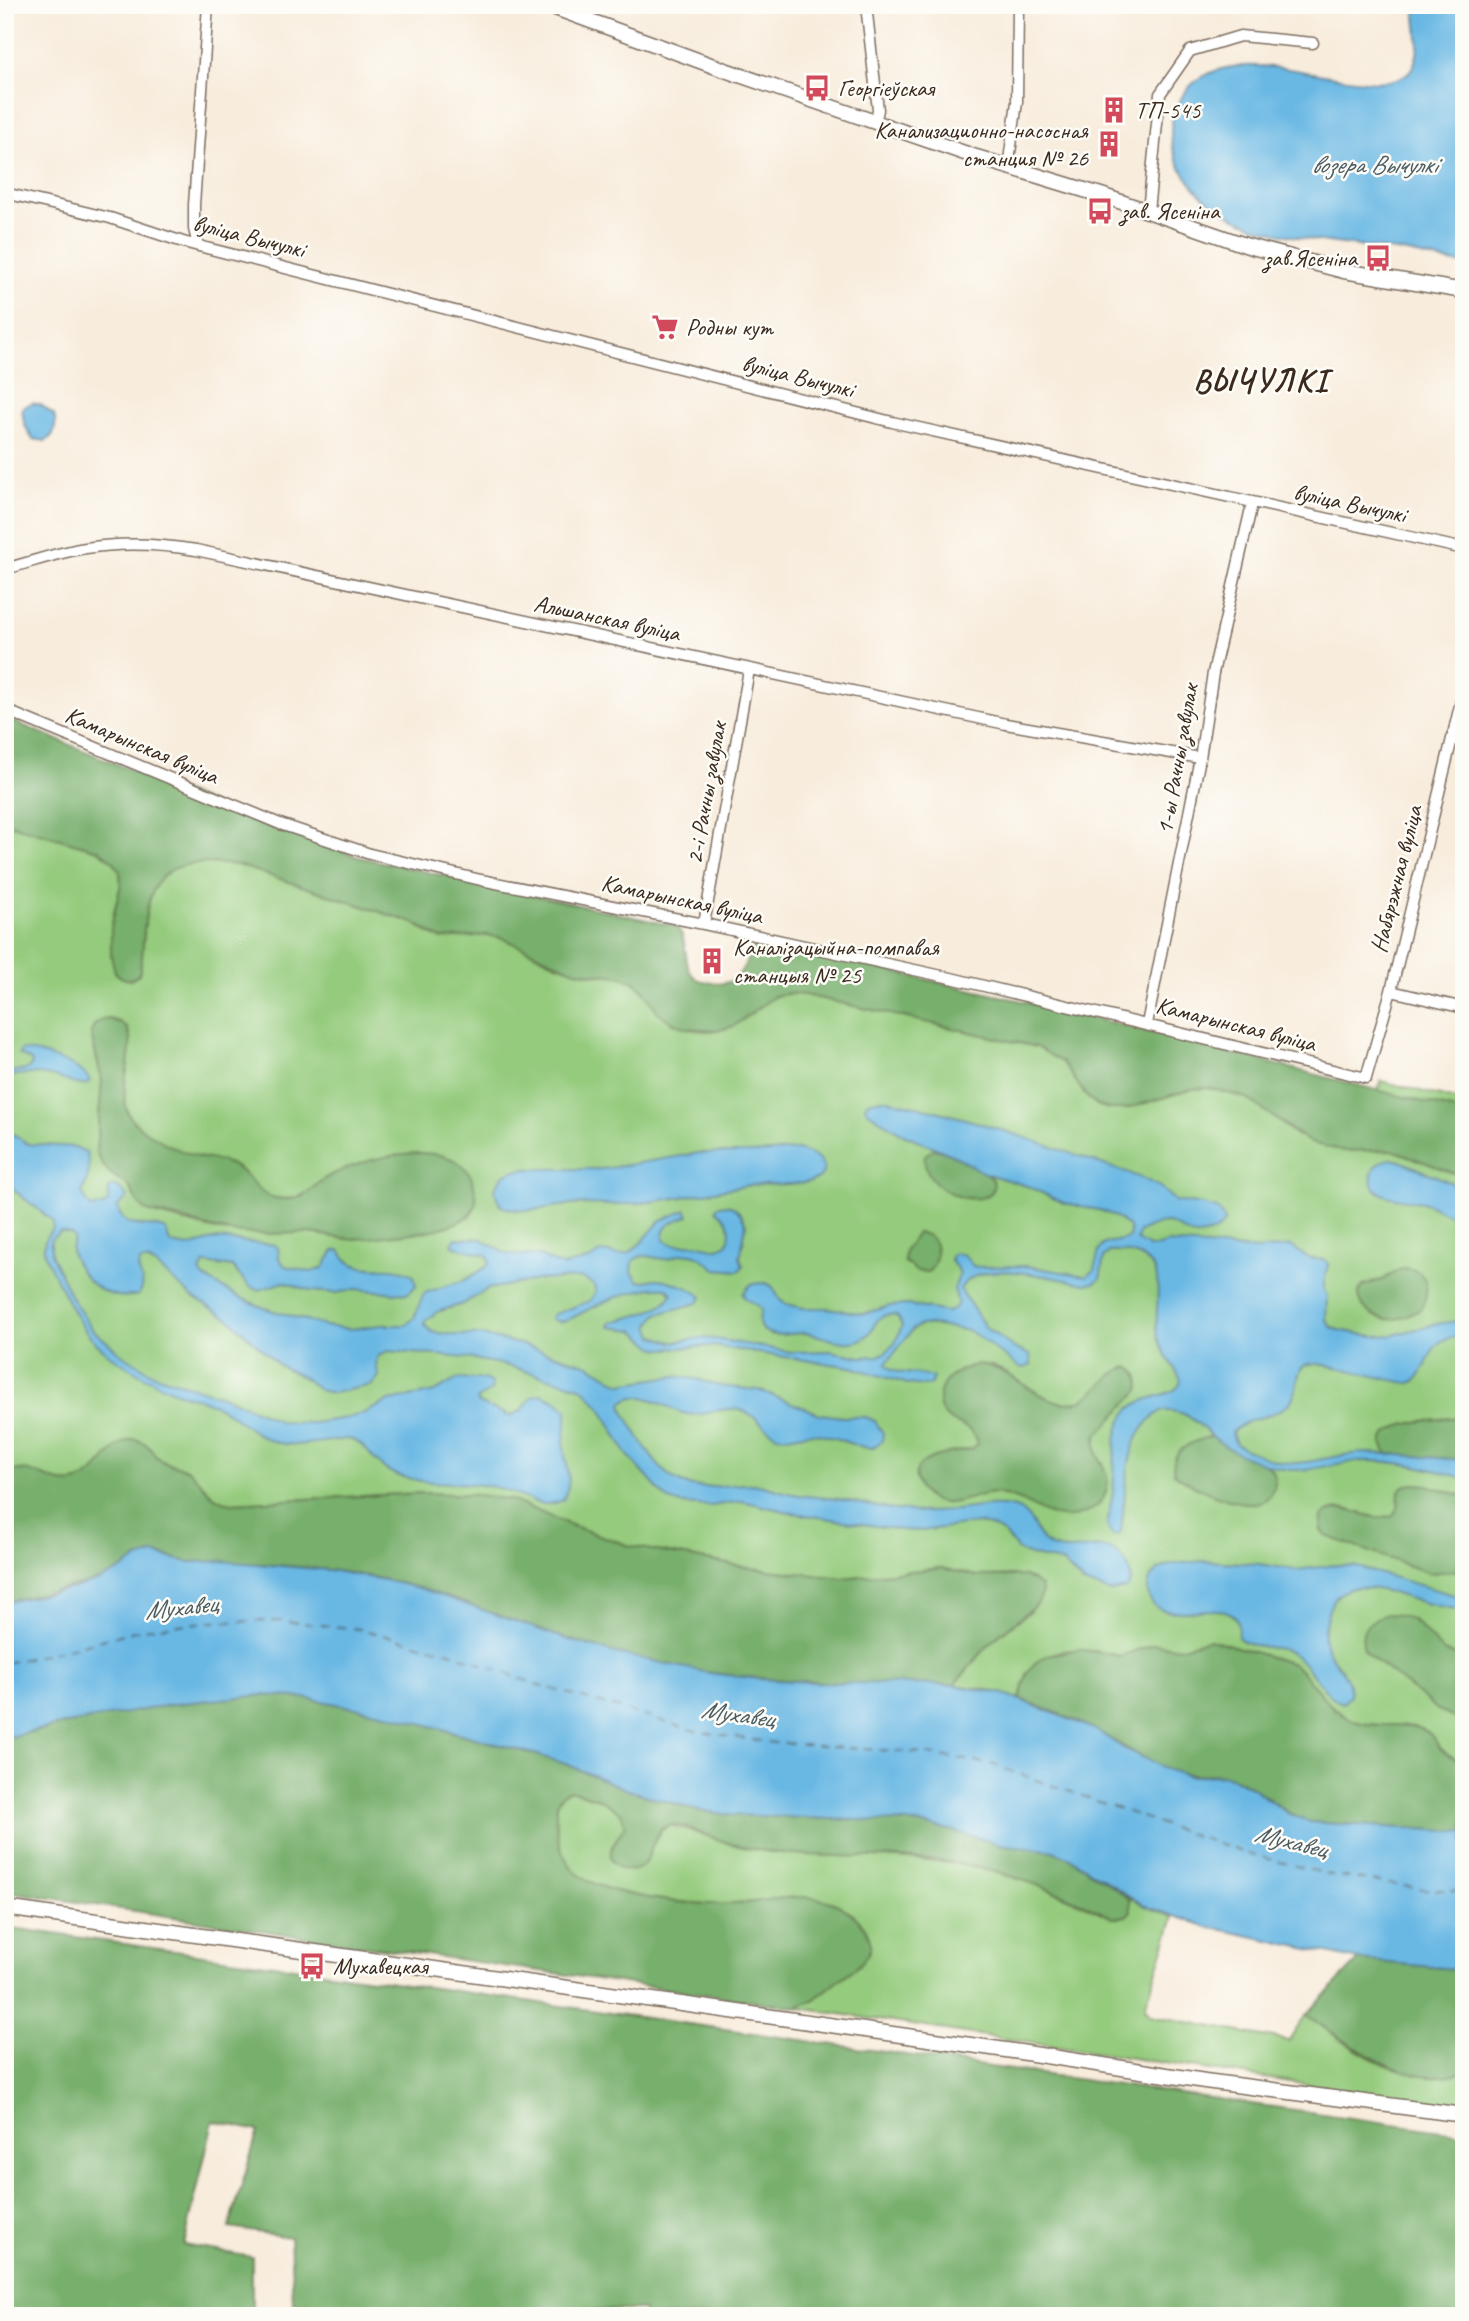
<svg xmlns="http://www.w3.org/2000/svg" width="1469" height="2321" font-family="Caveat,sans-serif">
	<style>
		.green { fill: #94cb7d; stroke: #687a4e; stroke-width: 2; fill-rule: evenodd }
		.forest { fill: #77af6c; stroke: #596c45; stroke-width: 2 }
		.water { fill: #69b8e4; stroke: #527181; stroke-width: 2 }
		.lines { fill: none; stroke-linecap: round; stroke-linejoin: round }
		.ferry { stroke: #4b5c63; stroke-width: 2; stroke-dasharray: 9 7; stroke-linecap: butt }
		.minor-casing { stroke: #7d6e60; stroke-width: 13 }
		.tertiary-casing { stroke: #7d6e60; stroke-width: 17 }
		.minor { stroke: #fff; stroke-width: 10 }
		.tertiary { stroke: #fff; stroke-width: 14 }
		.labels { text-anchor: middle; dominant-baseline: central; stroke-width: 5; stroke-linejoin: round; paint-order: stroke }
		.poi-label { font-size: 24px; fill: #3b2a1e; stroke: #fdfcf7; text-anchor: start }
		.street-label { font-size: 24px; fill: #3b2a1e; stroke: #fdfcf7 }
		.water-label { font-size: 26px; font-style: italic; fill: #4b5c63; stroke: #fdfcf7 }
		.district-label { font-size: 32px; font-weight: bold; letter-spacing: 2px; fill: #3b2a1e; stroke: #fdfcf7 }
	</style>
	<rect width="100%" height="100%" fill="#fdfcf7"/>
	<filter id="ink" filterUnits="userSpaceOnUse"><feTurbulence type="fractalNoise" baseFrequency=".0143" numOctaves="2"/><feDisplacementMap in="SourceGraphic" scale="14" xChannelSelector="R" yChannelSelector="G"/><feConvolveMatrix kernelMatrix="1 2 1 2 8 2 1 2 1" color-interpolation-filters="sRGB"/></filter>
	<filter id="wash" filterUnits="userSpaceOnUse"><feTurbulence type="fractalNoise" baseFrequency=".00686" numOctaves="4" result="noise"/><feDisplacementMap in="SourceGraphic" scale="28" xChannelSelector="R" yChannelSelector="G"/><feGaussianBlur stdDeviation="1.57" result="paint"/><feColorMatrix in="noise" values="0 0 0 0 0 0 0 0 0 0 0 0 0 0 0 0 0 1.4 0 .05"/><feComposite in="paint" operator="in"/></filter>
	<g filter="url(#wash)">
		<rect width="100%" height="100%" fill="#f8ecdc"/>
		<!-- green -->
		<path class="green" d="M5 823 98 850 114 862 120 872 121 884 113 915 111 956 125 979 131 980 139 974C143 960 143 944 144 930 150 863 178 859 238 865L414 923C420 927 426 932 432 935 452 944 478 931 500 938 521 944 539 957 559 965 568 968 580 972 590 974 600 975 611 974 622 977 657 987 650 1027 703 1031 743 1033 745 1010 773 997 783 993 794 994 805 995L1037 1047 1063 1063 1087 1097 1097 1105 1109 1109H1125L1192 1089 1209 1088 1246 1098 1262 1108 1296 1135 1358 1150H1393L1464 1177V1417L1420 1421 1388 1454 1464 1460V1496L1427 1485 1413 1484 1399 1497 1398 1509 1393 1516C1368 1524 1344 1497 1322 1516L1326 1536 1429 1573 1464 1570V1654C1438 1659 1427 1632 1410 1619L1365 1652 1438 1710 1464 1722V1761C1455 1758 1446 1755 1440 1748 1434 1740 1431 1733 1422 1729 1399 1721 1373 1729 1352 1720 1326 1709 1314 1680 1293 1664L1210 1639 1179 1648 1155 1644 1120 1656 1094 1651 1065 1650 1048 1655 1035 1663 1023 1685 1020 1699 988 1690 954 1685 991 1642 1030 1611 1033 1580 1015 1575 977 1576 941 1568 842 1578 750 1568 630 1546 573 1526 511 1500 479 1495 420 1493 232 1503C212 1500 206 1489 194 1475 186 1465 175 1467 164 1462 152 1456 154 1445 135 1439 116 1455 93 1484 65 1483 48 1482 28 1474 11 1471L5 1474ZM109 1019 120 1022 128 1029C126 1052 118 1094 129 1115 139 1134 181 1153 202 1158 214 1160 227 1161 238 1168 250 1177 259 1195 275 1198 295 1201 310 1195 323 1180 365 1164 397 1149 444 1157L475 1206 470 1216 449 1226 366 1238 346 1239 310 1233H241L220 1231 157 1215 138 1203 129 1186 110 1173 96 1152 102 1081 93 1044ZM1397 1271 1404 1317 1390 1319 1374 1315 1371 1282 1382 1280ZM990 1365C1019 1375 1057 1420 1090 1397 1098 1391 1104 1380 1113 1374 1117 1371 1123 1369 1128 1367 1138 1372 1141 1379 1139 1390L1097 1435C1093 1447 1095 1453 1103 1463L1017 1499C1001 1493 990 1492 973 1496L948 1453 972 1449 977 1443C974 1416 941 1433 939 1396Z
			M1381 1081 1464 1102V1112L1377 1091Z
			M570 1790 599 1799 621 1813 625 1826 612 1846 611 1854 634 1870C655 1863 648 1832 671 1825L746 1848 770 1852 887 1857 969 1865 1033 1883 1114 1918H1120L1130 1900 1125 1895 1145 1906 1174 1917 1145 2007 1150 2015 1289 2041 1306 2015C1327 2029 1356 2053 1379 2062 1403 2072 1439 2081 1464 2071V2108L793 2007 812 2001 866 1956 834 1903C796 1891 771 1902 733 1904 696 1905 606 1898 577 1874 565 1864 559 1846 557 1831 555 1816 553 1795 570 1790Z"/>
		<!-- forest -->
		<path class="forest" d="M5 718 264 825 359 857 675 926C696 944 672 981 714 983 721 984 730 983 735 978 746 970 747 955 755 945L769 944 1062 1010 1463 1112 1464 1177 1393 1150 1344 1151 1311 1143 1246 1098 1209 1088 1192 1089 1125 1109H1109L1097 1105 1087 1097 1063 1063 1037 1047 805 995 789 993 775 996 734 1026 718 1030 686 1028 670 1021 658 1012 642 988 633 981 620 976 575 971 502 938 487 935 442 939 414 923 238 865C178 859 150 864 144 930 143 944 143 960 139 974 131 982 122 980 115 972L111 956V927L121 884 120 872 114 862 98 850 5 823Z
			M109 1019C115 1021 123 1023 127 1029 139 1046 114 1092 130 1117 136 1126 146 1132 155 1137 168 1146 183 1152 198 1157 212 1160 226 1160 238 1169 251 1178 259 1195 275 1198 310 1204 307 1186 331 1175 362 1160 428 1141 459 1163 469 1169 472 1178 475 1189 487 1231 412 1233 386 1236 372 1238 357 1240 343 1238 331 1237 319 1233 307 1233 285 1233 264 1235 243 1233 221 1232 202 1225 181 1219 169 1216 157 1215 145 1210L138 1203 129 1186 110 1173 102 1164 96 1152 102 1081 91 1033C94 1023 98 1020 109 1019Z
			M934 1149C946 1151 988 1170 993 1181 995 1185 993 1187 992 1192 972 1211 920 1186 925 1155Z
			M917 1233C938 1232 942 1260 928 1272L916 1271 904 1261 905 1250Z
			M1403 1268C1429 1269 1431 1291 1420 1310 1415 1312 1410 1316 1404 1317 1384 1324 1359 1314 1359 1291L1364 1285 1382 1280Z
			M978 1364C1016 1368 1040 1409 1077 1402 1094 1399 1118 1357 1134 1370 1140 1376 1141 1383 1139 1390L1097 1435C1089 1460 1120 1473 1102 1500 1099 1506 1091 1511 1085 1513 1052 1529 1031 1498 1000 1494 979 1491 962 1505 942 1503 933 1502 924 1496 920 1489 900 1456 953 1453 972 1449L977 1444C975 1425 957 1427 946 1417 941 1413 940 1408 939 1402 938 1379 959 1369 978 1364Z
			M1464 1417V1460L1388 1454C1360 1421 1448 1418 1464 1417Z
			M1212 1436C1223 1444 1233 1450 1245 1456 1252 1459 1264 1461 1269 1467 1274 1473 1276 1481 1274 1488 1264 1524 1191 1487 1174 1473 1169 1449 1193 1441 1212 1436Z
			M135 1439C154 1445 152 1456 164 1462 174 1467 186 1465 194 1475 206 1489 212 1500 232 1503L420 1493 479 1495 511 1500 573 1526 630 1546 750 1568 842 1578 941 1568 977 1576H1024L1041 1586 1042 1594 1038 1603 991 1642 954 1685C855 1683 756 1684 659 1664 604 1652 550 1634 497 1615 472 1606 447 1596 422 1589 347 1567 269 1563 191 1562 179 1562 167 1554 155 1554 136 1555 124 1571 108 1577 75 1588 39 1594 5 1602V1474C29 1460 50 1487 74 1482 102 1477 107 1443 135 1439Z
			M1413 1484 1427 1485 1464 1496V1570L1429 1573 1326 1536 1321 1530 1322 1516C1343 1498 1369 1524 1393 1516L1398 1509 1399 1491 1404 1486Z
			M1383 1614C1392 1614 1402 1614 1410 1619 1430 1629 1436 1660 1464 1654V1722L1438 1710 1365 1652C1358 1631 1365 1624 1383 1614Z
			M1210 1639 1293 1664C1314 1680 1326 1709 1352 1720 1373 1729 1399 1721 1422 1729 1432 1733 1434 1740 1440 1748 1446 1755 1455 1758 1464 1761V1832L1309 1822C1280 1813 1262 1789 1235 1778 1214 1770 1192 1779 1171 1771 1144 1760 1120 1744 1095 1730 1072 1717 1045 1709 1020 1699L1027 1673 1035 1663 1048 1655 1079 1649 1120 1656 1155 1644 1179 1648Z
			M264 1695 306 1698 387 1714 534 1754 566 1764 628 1790 697 1810 730 1815 908 1822 950 1830 999 1844 1054 1851 1070 1858 1125 1895 1130 1900 1131 1911 1126 1916 1114 1918C1062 1893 1006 1870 949 1862 882 1853 814 1861 748 1848 726 1844 708 1836 688 1828 643 1811 660 1865 634 1870 629 1871 622 1870 618 1867 601 1856 618 1837 625 1826L621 1813 599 1799 570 1790C559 1793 556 1803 556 1815 556 1835 561 1859 577 1873 605 1898 694 1905 731 1904 765 1903 798 1890 831 1902 851 1909 881 1934 866 1957 859 1967 847 1974 838 1981 823 1992 811 2005 793 2007L322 1940 5 1891V1738C91 1718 177 1700 264 1695Z
			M5 1927 1464 2134V2316H644V2310L556 2311 532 2316H365L293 2303 290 2237 229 2228 258 2131 213 2121 184 2245 252 2257V2316H5Z
			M1359 1960 1464 1970V2071C1411 2093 1347 2042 1306 2015Z"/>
		<!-- water -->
		<path class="water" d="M1415 5H1464V264C1441 262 1419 254 1396 251 1320 239 1208 241 1175 155 1169 138 1170 120 1178 104 1220 15 1381 116 1412 68 1423 50 1416 25 1415 5Z
			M32 403 41 405 54 415C57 426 55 435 46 441L33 439C27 432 21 418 23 408Z
			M21 1050C37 1051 83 1065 90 1081L87 1084C77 1086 73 1083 64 1080 47 1073 22 1072 5 1078V1072L26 1070 32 1065 31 1061 19 1054Z
			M883 1099C972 1116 1057 1149 1142 1178L1160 1187 1175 1201 1203 1205 1217 1209 1225 1221C1221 1228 1216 1232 1208 1234 1186 1242 1183 1224 1166 1223 1157 1223 1147 1229 1139 1232L1137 1240 1149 1247H1155L1168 1243 1258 1250 1291 1246 1308 1258 1325 1260 1328 1264 1324 1283V1290L1327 1296 1326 1319 1330 1326 1338 1330 1373 1336 1393 1335 1436 1324 1457 1321 1464 1323V1336C1458 1337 1452 1337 1446 1339 1426 1346 1430 1373 1411 1383 1390 1383 1318 1358 1305 1365 1293 1373 1302 1394 1285 1407 1269 1419 1245 1417 1232 1433L1236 1444C1253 1454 1277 1464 1297 1463 1321 1461 1343 1453 1367 1453 1399 1454 1431 1458 1464 1460V1478C1432 1469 1397 1460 1363 1461 1326 1462 1306 1478 1268 1465 1253 1460 1237 1454 1224 1445 1200 1430 1192 1408 1161 1411 1122 1436 1127 1489 1121 1531L1119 1535H1113C1109 1531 1109 1532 1108 1526 1107 1515 1111 1504 1113 1493 1116 1468 1110 1434 1127 1412 1141 1394 1178 1398 1181 1381 1175 1365 1162 1354 1158 1337 1151 1308 1172 1267 1136 1255 1127 1252 1119 1251 1109 1252L1104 1257 1100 1279 1094 1283 1085 1284C1055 1279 978 1256 960 1289L986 1328 1016 1349 1030 1355 1031 1365 1025 1368 1019 1367 970 1331 932 1325H921L913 1329 886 1364C897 1379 918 1369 933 1378L930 1385 924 1386 908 1384 851 1367 712 1346 663 1349 654 1347 634 1330 609 1327 610 1323C629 1316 662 1313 672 1294L667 1288C634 1285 595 1306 566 1321 560 1322 555 1322 551 1318L552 1315 590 1301 596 1291 593 1284 582 1278 538 1280 488 1289 463 1304 437 1312 425 1321V1325L432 1332 454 1335H479L520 1344 589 1365 621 1384 674 1376 697 1379 719 1386 758 1390 820 1414 842 1417H866L875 1421 883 1433 882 1441 872 1448C851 1447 835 1435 814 1433 802 1432 789 1440 777 1435 764 1429 757 1415 741 1410 721 1405 702 1419 683 1413 666 1408 639 1386 622 1403L624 1412C639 1435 656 1475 684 1484 705 1491 727 1484 748 1484 763 1484 775 1490 789 1493 805 1497 821 1497 837 1499 856 1502 875 1507 895 1510 912 1512 930 1513 948 1511 969 1509 990 1503 1011 1507 1040 1513 1029 1540 1055 1548 1081 1557 1108 1532 1127 1565 1132 1574 1132 1581 1127 1589L1111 1592 1083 1583 1063 1563 1026 1554 1018 1550 1005 1534 993 1527 978 1523 921 1531 901 1530 793 1513 742 1501 711 1506 681 1504 669 1500 662 1494 626 1453 601 1408 588 1393 580 1387 505 1365 468 1358 389 1351C373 1355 375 1363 379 1376L372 1385 333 1393 319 1390 303 1377 280 1366 231 1320 191 1296 156 1265 148 1261H141L138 1265C138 1277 148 1283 138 1295 111 1301 89 1287 77 1265 74 1260 71 1255 71 1249 72 1245 73 1242 74 1238L71 1234 60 1232 51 1239V1254L71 1297 92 1329 120 1353 155 1375 228 1398 281 1422 313 1423 347 1418 362 1414 389 1401 435 1392 457 1379H484L492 1383 491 1391 477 1399 478 1403 511 1416 522 1410 532 1397 542 1394 557 1401 567 1410C568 1422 564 1432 564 1444 564 1466 575 1477 563 1500 540 1511 525 1496 502 1489 465 1478 425 1489 390 1472 372 1463 367 1443 349 1439 325 1440 303 1448 279 1443 253 1437 238 1416 215 1405 201 1398 184 1396 169 1389 145 1378 106 1357 90 1336 75 1318 65 1296 55 1276 45 1257 37 1245 53 1228V1221L15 1191 5 1177V1133L15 1135 28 1144 75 1147 86 1152C92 1167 88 1178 82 1193L91 1208 103 1206 108 1202 109 1188 116 1186 128 1197 118 1206C121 1234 149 1221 166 1230L169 1241 172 1244 188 1247 216 1239 275 1245 278 1248 279 1258 285 1266 311 1272 323 1268 334 1251 340 1250C355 1281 388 1259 414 1276L416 1286 407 1294 356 1289 337 1293 311 1291 284 1282 259 1290 250 1287 232 1267 205 1263 200 1271 203 1277 241 1298 267 1309 325 1326 351 1329 380 1325H406L414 1318 424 1293 465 1280 486 1267 490 1262 487 1255 455 1247 452 1244 456 1238 481 1239 507 1254 540 1256 561 1266 589 1260 602 1252 620 1255 629 1253 642 1242 661 1220 686 1210 689 1215C678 1221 658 1224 665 1241 675 1247 682 1244 693 1244 706 1244 714 1253 727 1244 734 1229 728 1219 716 1210L717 1207C732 1201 741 1211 746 1225L740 1258 743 1266 739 1271 716 1269C704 1259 693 1249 675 1256 669 1258 672 1259 665 1259 651 1259 646 1251 633 1261L632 1272 638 1281C645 1282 648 1280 655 1279 666 1278 695 1289 702 1297L698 1303 657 1314 650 1325 654 1336 672 1342 701 1338 715 1339 791 1352 830 1351 862 1357 878 1356 885 1353 895 1343 902 1325 897 1316C870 1310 879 1333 860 1340 842 1347 823 1335 805 1333 793 1332 773 1340 762 1329 756 1323 761 1316 761 1308L745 1298 743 1294 751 1284 766 1283 772 1286 779 1298 786 1304 803 1308H828L864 1314 889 1306 908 1305 947 1312 953 1310 958 1303 954 1289 960 1273 950 1259 954 1253 964 1255 973 1266 978 1267 1026 1266 1086 1276 1095 1270C1100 1236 1101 1247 1129 1238L1130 1231 1128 1226 1118 1218 1103 1211 1064 1203 1027 1186 984 1173 959 1158 901 1133 867 1111 865 1106 867 1102Z
			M798 1150C808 1153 833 1162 820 1177 810 1187 766 1183 751 1185 710 1191 670 1201 629 1204 609 1206 589 1203 569 1205 545 1207 525 1215 501 1206L494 1190 503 1176 512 1171 526 1169H603L699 1153H758Z
			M1391 1159 1400 1161 1464 1188V1214C1446 1219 1438 1206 1422 1202 1407 1199 1363 1200 1373 1171 1376 1163 1383 1160 1391 1159Z
			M154 1554 188 1562 223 1561 329 1570 385 1580 422 1589 569 1640 620 1654 710 1673 760 1679 811 1682 954 1685 1005 1694 1094 1729 1125 1749 1169 1770 1189 1776 1224 1775 1234 1778 1253 1788 1287 1813 1309 1822 1464 1832V1970L1359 1960 1205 1926 1145 1906 1070 1858 1054 1851 999 1844 950 1830 907 1822 730 1815 697 1810 628 1790 566 1764 534 1754 387 1714 306 1698 264 1695 181 1703 55 1726 5 1738V1602C39 1595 79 1590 111 1575 128 1568 133 1557 154 1554Z
			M1203 1561 1259 1564 1296 1570 1335 1565 1354 1566 1464 1598V1610C1446 1608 1428 1604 1411 1599 1380 1589 1336 1572 1327 1617 1325 1624 1323 1632 1324 1639 1327 1662 1351 1670 1350 1696L1343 1703C1327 1699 1310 1668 1296 1656 1278 1642 1253 1652 1238 1637 1237 1627 1241 1619 1230 1613 1211 1602 1152 1628 1148 1592 1148 1586 1149 1580 1152 1576 1162 1562 1188 1563 1203 1561Z"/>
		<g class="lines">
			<!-- ferry -->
			<path class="ferry" d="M5 1663 56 1652 142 1629 207 1622 282 1621 360 1629 450 1652 535 1684 699 1732 775 1743 923 1753 991 1764 1241 1852 1331 1875 1423 1889 1464 1891"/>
		</g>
	</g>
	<g filter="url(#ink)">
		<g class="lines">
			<!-- minor casing -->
			<g class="minor-casing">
				<path id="minor" d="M866 5 878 110 875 122
					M1008 168 1017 102 1018 5
					M5 193 110 218 183 242 892 422 1464 549
					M1148 211 1160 94 1190 51 1240 36 1313 43
					M198 245 194 229V205L208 5
					M5 569C32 562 59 552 86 548 123 542 160 544 196 550L1006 724 1200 758
					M5 710 280 824 370 854 481 880 704 924 951 978 1366 1078 1391 991 1464 689
					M704 924 749 670
					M1391 991 1464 1008
					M1147 1024 1200 758 1213 673 1252 504"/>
			</g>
			<!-- tertiary casing -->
			<g class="tertiary-casing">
				<path id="tertiary" d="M547 5 719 68 976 157 1104 196 1248 246 1344 271 1464 291
					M5 1908 1020 2052 1205 2081 1464 2115"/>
			</g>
			<!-- minor -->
			<use href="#minor" class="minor"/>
			<!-- tertiary -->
			<use href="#tertiary" class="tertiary"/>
		</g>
	</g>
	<!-- icons -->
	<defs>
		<g id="bus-bare" transform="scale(2.1)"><path d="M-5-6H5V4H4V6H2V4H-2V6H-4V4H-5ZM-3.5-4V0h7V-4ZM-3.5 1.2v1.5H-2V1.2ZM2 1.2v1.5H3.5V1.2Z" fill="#d1495b" stroke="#fdfcf7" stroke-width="2.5" paint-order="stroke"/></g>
		<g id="building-bare" transform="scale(2.1)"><path d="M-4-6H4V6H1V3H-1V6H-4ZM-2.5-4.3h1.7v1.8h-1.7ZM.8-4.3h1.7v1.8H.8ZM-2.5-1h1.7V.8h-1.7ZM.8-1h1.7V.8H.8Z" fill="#d1495b" stroke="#fdfcf7" stroke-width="2.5" paint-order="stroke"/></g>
		<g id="supermarket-bare" transform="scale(2.1)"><path d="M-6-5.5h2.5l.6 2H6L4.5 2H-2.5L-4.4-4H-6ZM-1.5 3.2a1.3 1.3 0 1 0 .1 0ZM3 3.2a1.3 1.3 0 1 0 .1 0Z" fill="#d1495b" stroke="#fdfcf7" stroke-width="2.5" paint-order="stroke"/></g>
	</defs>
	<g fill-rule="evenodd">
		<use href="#bus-bare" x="817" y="88"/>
		<use href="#building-bare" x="1114" y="110"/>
		<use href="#building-bare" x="1109" y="144"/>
		<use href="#bus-bare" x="1100" y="211"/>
		<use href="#bus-bare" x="1378" y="258"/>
		<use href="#supermarket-bare" x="665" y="327"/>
		<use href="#building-bare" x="712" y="961"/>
		<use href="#bus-bare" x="312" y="1966"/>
	</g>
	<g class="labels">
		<!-- poi labels -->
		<g class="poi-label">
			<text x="838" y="88">Георгіеўская</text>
			<text x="1135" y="110">ТП-545</text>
			<text x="1088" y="130" text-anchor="end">Канализационно-насосная<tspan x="1088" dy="28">станция № 26</tspan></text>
			<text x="1121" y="211">зав. Ясеніна</text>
			<text x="1357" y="258" text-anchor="end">зав.Ясеніна</text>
			<text x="686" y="327">Родны кут</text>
			<text x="733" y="947">Каналізацыйна-помпавая<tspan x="733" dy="28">станцыя № 25</tspan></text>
			<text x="333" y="1966">Мухавецкая</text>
		</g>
		<!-- street labels -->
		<g class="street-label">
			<text transform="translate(249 236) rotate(14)">вуліца Вычулкі</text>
			<text transform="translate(798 376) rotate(14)">вуліца Вычулкі</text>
			<text transform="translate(1350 503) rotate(12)">вуліца Вычулкі</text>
			<text transform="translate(607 618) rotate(12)">Альшанская вуліца</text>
			<text transform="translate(142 745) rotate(23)">Камарынская вуліца</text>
			<text transform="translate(1177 759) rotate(-80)">1-ы Рачны завулак</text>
			<text transform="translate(706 793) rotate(-80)">2-і Рачны завулак</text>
			<text transform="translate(1396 879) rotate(-76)">Набярэжная вуліца</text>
			<text transform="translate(682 899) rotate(12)">Камарынская вуліца</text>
			<text transform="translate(1236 1024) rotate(14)">Камарынская вуліца</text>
		</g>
		<!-- water labels -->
		<g class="water-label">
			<text x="1374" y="164">возера Вычулкі</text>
			<text transform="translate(181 1607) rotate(-6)">Мухавец</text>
			<text transform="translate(738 1714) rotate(8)">Мухавец</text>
			<text transform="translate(1291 1841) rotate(14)">Мухавец</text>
		</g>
		<!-- district labels -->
		<g class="district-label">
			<text x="1261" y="380">ВЫЧУЛКІ</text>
		</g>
	</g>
	<!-- margin -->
	<rect width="1469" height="2321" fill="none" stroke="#fdfcf7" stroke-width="28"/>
</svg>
